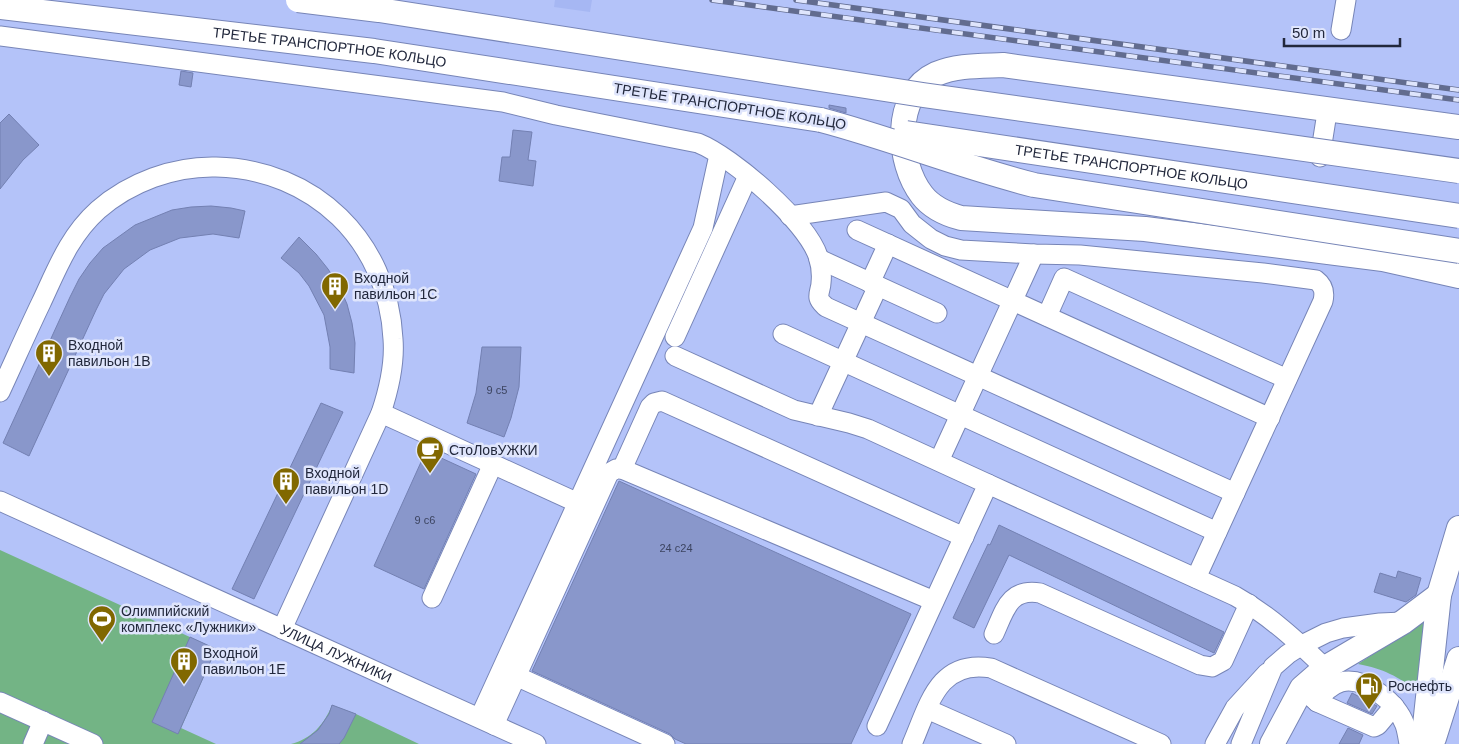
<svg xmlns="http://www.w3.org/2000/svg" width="1459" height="744" font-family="Arial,sans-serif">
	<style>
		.built { fill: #a6b7f3 }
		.green { fill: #73b485 }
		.building { fill: #8997cb; stroke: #7380b2 }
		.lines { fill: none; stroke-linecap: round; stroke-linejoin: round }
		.minor-casing { stroke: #7785b7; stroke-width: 21 }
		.major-casing { stroke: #7785b7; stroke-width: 26 }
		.minor { stroke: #fff; stroke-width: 19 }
		.major { stroke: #fff; stroke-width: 24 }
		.rail-casing { stroke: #626c8f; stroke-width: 5.5 }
		.rail { stroke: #dfe5fc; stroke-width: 4; stroke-dasharray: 11; stroke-linecap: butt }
		.major-bridge-casing { stroke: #7785b7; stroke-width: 26; stroke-linecap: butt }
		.major-bridge { stroke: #fff; stroke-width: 24 }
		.labels { text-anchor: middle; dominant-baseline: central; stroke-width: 5; stroke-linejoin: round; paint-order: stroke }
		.number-label { font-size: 11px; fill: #3c4460 }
		.street-label { font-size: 14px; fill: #22283c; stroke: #dfe5fc }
		.poi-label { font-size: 14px; fill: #22283c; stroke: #dfe5fc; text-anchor: start }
	</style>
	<rect width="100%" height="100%" fill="#b4c3f9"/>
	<!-- built -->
	<path class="built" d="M555 0H592L590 12 554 7Z"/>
	<!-- green -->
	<path class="green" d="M0 550 216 649 181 728 216 744H0Z
		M1430 613 1419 692C1397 676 1384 669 1358 664L1420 623Z
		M332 705 356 714 419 744H291C311 739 324 725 332 705Z"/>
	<!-- building -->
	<path class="building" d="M181 71 193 73 191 87 179 85Z
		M829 105 846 108V113L829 108Z
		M9 114 39 145 23 160 0 189V123Z
		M513 130 532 132 528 160 536 161 533 186 499 181 502 157H510Z
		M211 206 231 208 245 211 239 238 213 234 180 238 150 250 124 269 104 294 96 310 29 456 3 443 70 297 79 279 90 263 103 248 135 225 172 210 191 207Z
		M299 237 316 254 328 269 339 286 347 304 352 323 355 343 354 373 330 369V347L324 315 309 286 299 273 281 258Z
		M482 347H521L519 387 511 418 504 437 467 423 476 393Z
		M321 403 343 412 254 599 232 589Z
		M426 451 476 474 424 589 374 566Z
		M619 481 911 614 851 744H686L675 739 670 734 532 671Z
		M999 525 1224 632 1214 653 1009 555 974 628 953 618 988 544 990 545Z
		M1398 571 1421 578 1416 595 1406 602 1374 592 1380 573 1396 578Z
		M190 637 216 649 178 734 152 722Z
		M1352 693 1377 706 1372 714 1347 703Z
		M332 705 356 714 344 738 339 744H300L318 730 329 714Z
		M1348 728 1363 735 1359 744H1339Z"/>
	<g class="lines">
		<!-- minor casing -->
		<g class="minor-casing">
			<g id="minor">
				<path d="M1341 30 1346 0"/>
				<path d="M0 36 503 102 556 115 698 143C733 157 806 221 818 256 821 265 822 274 821 283 821 288 818 293 819 298 820 302 823 304 826 307L1235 493"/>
				<path d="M1320 157 1326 119"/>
				<path d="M790 216 886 202 901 209 912 224 931 239 945 246 961 250 1034 254 1080 255 1263 273 1316 280C1324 286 1325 292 1323 301L1196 578"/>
				<path d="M857 230 1270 418"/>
				<path d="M819 259 937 313"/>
				<path d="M870 283 888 244"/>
				<path d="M1047 316 1064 278 1287 379"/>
				<path d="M783 334 1217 532"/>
				<path d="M675 337 748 176"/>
				<path d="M675 356 794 410 849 423 868 429 988 484 877 726"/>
				<path d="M0 392C14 362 27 332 41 303 57 269 69 236 98 210 130 182 174 166 216 167 314 169 388 241 393 339 395 364 389 389 381 413L282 629"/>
				<path d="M381 413 578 503"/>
				<path d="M818 416 878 286"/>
				<path d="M939 461 1034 254"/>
				<path d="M622 469 650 407 654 403 662 401 964 537"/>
				<path d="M988 484 1235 596C1269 615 1297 641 1325 668"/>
				<path id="s1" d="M0 501 536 744"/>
				<path d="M432 598 493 464"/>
				<path d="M994 634C1005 610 1009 588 1040 593L1200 665 1212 667 1223 661 1249 604"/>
				<path d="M516 676 665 744"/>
				<path d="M1308 694 1317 702 1374 727 1378 725 1394 706"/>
				<path d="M0 702 93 744"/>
				<path d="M1317 702C1323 694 1330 685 1341 682 1365 676 1397 703 1405 725 1407 731 1408 738 1409 744"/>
				<path d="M927 709 1006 744"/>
				<path d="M480 717 703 228 719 155"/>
				<path d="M494 725 609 473 616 469H622L934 601"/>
				<path d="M33 744 43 721"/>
				<path d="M912 744C929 705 938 659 991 668L1161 744"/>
				<path d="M1215 744 1235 708 1267 673"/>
				<path d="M1241 744 1273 667 1288 654 1302 645 1326 633 1343 628 1380 623 1403 622"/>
			</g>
		</g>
		<!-- major casing -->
		<g class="major-casing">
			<g id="major">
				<path id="s2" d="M0 7 374 51 821 120"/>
				<path d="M1459 127 1003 65C980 66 957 65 936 74 892 94 897 163 922 195 932 208 946 214 961 218L1145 229 1383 259 1459 276"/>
				<path d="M1434 738 1459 659"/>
				<path d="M1272 744 1302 688 1325 668 1403 622 1439 595"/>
				<path d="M1423 744 1439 595 1459 528"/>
			</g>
		</g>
		<!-- minor -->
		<use href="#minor" class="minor"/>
		<!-- major -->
		<use href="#major" class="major"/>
		<!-- rail casing -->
		<g class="rail-casing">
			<path id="rail" d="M712 0 1459 100
				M796 0 1459 90"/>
		</g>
		<!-- rail -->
		<use href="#rail" class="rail"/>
		<!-- major-bridge casing -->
		<g class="major-bridge-casing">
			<g id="major-bridge">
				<path d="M298 0 379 10 923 95 1459 171"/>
				<path d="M821 120C893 139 962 167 1034 185L1459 251"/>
				<path id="s3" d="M906 133 1459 216"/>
			</g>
		</g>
		<!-- major-bridge -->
		<use href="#major-bridge" class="major-bridge"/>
	</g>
	<!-- icons -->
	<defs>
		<g id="building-pin" transform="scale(1.4375)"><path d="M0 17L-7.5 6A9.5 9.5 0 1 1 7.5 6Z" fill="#816800" stroke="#dfe5fc"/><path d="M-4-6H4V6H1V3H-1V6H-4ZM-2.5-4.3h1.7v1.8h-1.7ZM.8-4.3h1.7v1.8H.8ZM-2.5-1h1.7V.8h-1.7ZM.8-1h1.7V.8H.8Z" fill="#fff"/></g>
		<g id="cafe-pin" transform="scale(1.4375)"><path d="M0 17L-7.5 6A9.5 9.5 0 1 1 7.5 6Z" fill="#816800" stroke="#dfe5fc"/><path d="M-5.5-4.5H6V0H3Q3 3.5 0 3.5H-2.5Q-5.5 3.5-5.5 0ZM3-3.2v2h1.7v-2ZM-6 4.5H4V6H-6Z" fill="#fff"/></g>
		<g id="stadium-pin" transform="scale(1.4375)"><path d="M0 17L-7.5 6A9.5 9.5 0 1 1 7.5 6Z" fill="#816800" stroke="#dfe5fc"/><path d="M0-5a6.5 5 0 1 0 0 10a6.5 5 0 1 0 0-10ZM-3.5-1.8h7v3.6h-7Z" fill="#fff"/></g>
		<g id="fuel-pin" transform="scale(1.4375)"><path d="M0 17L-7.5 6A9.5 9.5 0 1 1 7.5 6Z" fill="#816800" stroke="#dfe5fc"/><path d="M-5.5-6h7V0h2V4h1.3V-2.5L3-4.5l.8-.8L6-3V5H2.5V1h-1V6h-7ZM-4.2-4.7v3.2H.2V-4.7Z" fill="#fff"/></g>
	</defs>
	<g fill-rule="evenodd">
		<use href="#building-pin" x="335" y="286"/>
		<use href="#building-pin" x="49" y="353"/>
		<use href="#cafe-pin" x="430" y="450"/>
		<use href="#building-pin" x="286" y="481"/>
		<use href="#stadium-pin" x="102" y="619"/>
		<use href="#building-pin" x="184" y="661"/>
		<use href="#fuel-pin" x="1369" y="686"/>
	</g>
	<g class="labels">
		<!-- number labels -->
		<g class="number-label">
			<text x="497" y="390">9 с5</text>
			<text x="425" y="520">9 с6</text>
			<text x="676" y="548">24 с24</text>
		</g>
		<!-- street labels -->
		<g class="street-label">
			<text stroke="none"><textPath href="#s2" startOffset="332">ТРЕТЬЕ ТРАНСПОРТНОЕ КОЛЬЦО</textPath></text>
			<text transform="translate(730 106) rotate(9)">ТРЕТЬЕ ТРАНСПОРТНОЕ КОЛЬЦО</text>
			<text stroke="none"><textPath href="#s3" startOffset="228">ТРЕТЬЕ ТРАНСПОРТНОЕ КОЛЬЦО</textPath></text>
			<text stroke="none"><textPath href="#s1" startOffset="369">УЛИЦА ЛУЖНИКИ</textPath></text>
		</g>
		<!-- poi labels -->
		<g class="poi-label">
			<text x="354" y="278">Входной<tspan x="354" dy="16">павильон 1C</tspan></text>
			<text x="68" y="345">Входной<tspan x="68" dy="16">павильон 1B</tspan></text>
			<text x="449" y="450">СтоЛовУЖКИ</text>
			<text x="305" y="473">Входной<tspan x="305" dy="16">павильон 1D</tspan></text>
			<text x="121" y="611">Олимпийский<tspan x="121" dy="16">комплекс «Лужники»</tspan></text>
			<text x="203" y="653">Входной<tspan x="203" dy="16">павильон 1E</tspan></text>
			<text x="1388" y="686">Роснефть</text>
		</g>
	</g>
	<!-- scale -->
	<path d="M1284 38v8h116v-8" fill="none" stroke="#22283c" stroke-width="2.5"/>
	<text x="1292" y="38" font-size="15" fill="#22283c" stroke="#dfe5fc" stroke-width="4" paint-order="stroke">50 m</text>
</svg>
